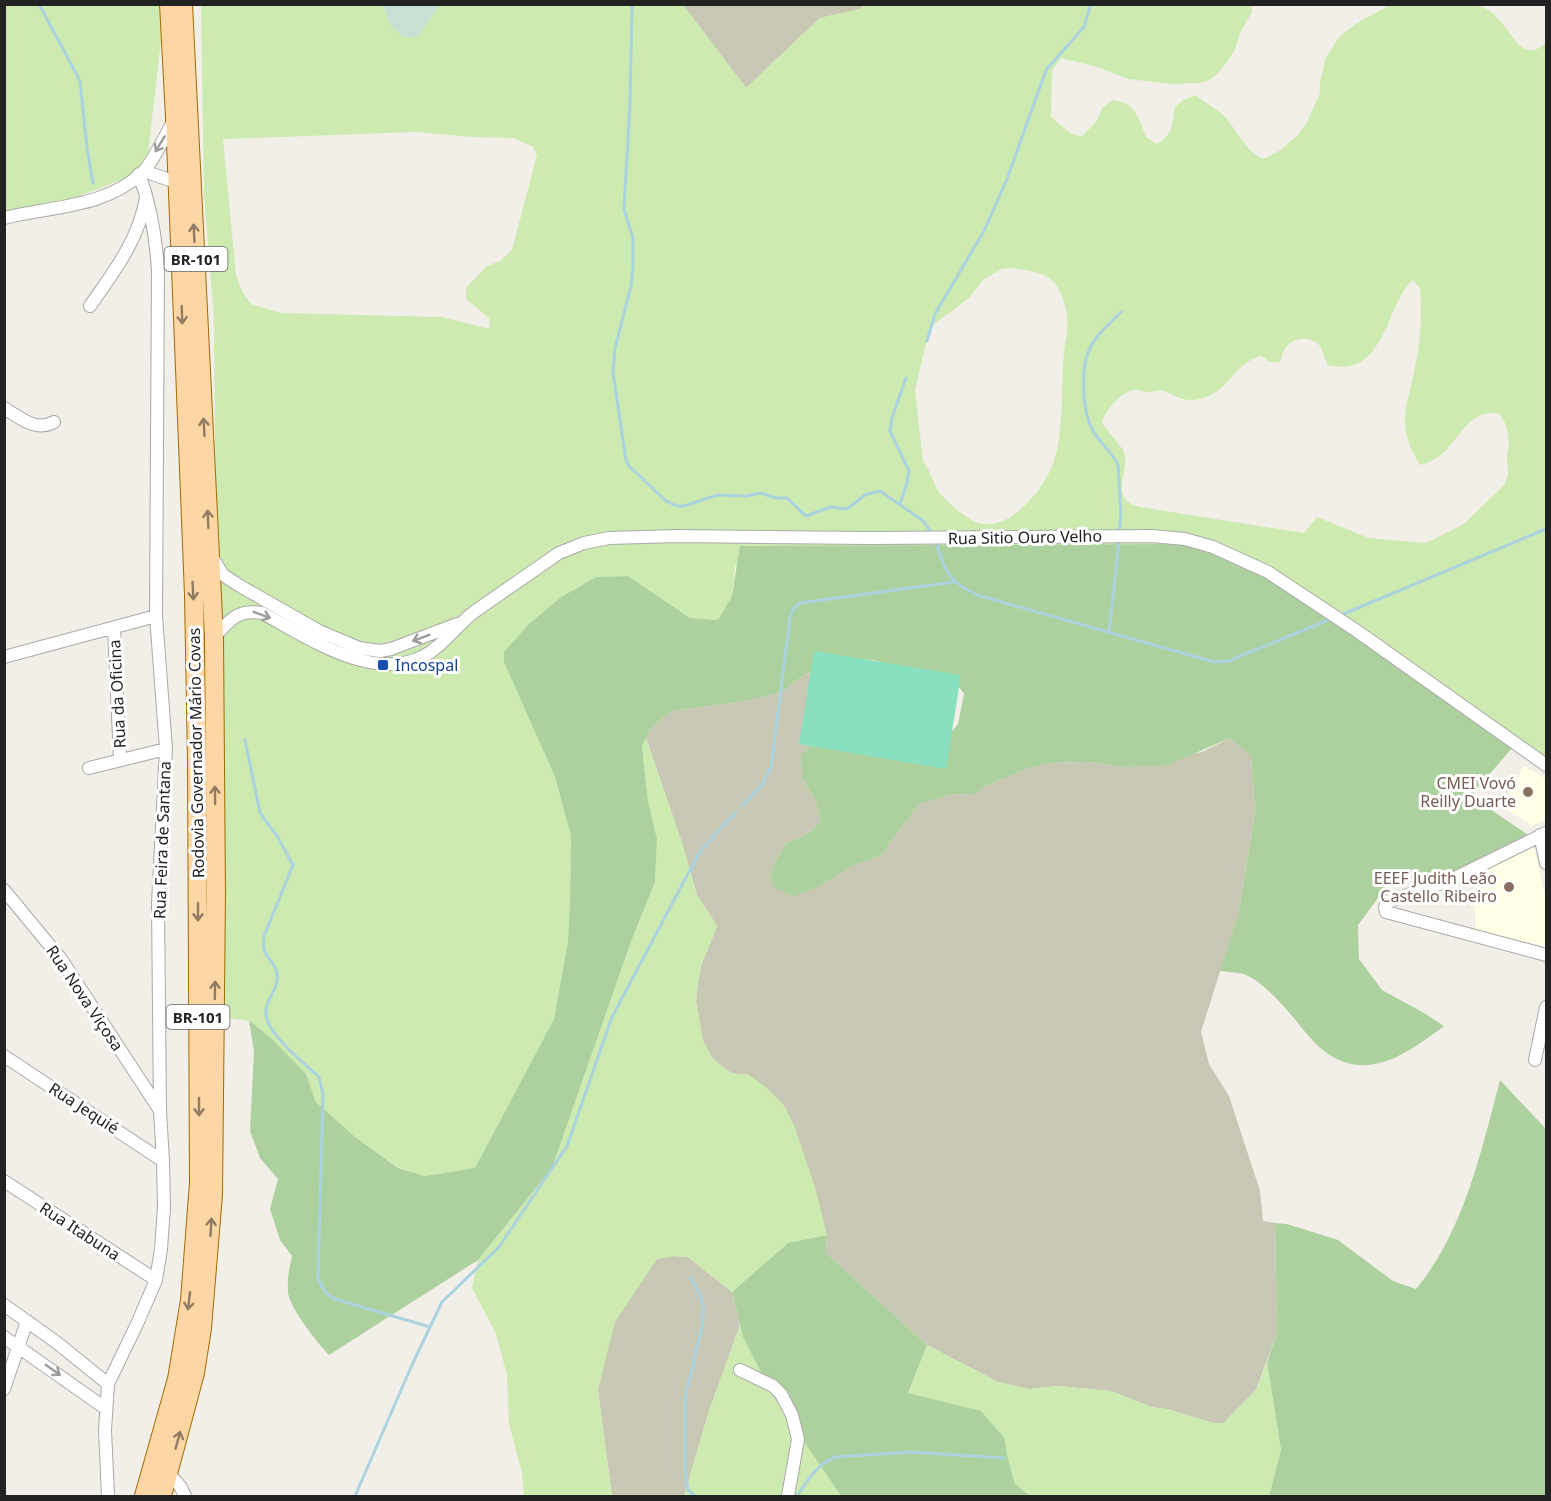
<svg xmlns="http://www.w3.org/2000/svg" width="1551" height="1501" font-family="'Noto Sans',sans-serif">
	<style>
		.education { fill: #ffffe5 }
		.construction { fill: #c7c7b4 }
		.grass { fill: #cdebb0; fill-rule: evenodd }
		.forest { fill: #add19e }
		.wetland { fill: #c6e0d4 }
		.pitch { fill: #88e0be }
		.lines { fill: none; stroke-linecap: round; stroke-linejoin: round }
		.stream { stroke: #aad3df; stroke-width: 3 }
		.minor-casing { stroke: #a9a9a9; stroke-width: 14 }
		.primary-casing { stroke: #a06b00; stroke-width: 20 }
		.minor { stroke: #fff; stroke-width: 12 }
		.primary { stroke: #fcd6a4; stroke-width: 18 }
		.oneway { stroke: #9c9c9c }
		.oneway2 { stroke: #8f7c63 }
		.transit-dot { fill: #1a4fb4; stroke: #fff; stroke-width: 2 }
		.education-dot { fill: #8d6e63; stroke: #fff; stroke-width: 2 }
		.labels { text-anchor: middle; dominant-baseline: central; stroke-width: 6; stroke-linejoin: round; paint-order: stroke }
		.shield { fill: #fff; stroke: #646464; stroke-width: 1.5 }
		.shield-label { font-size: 15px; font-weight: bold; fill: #222 }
		.street-label { font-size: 16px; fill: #222; stroke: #fff }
		.transit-label { font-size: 16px; fill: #164399; stroke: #fff; text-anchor: start }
		.education-label { font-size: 16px; fill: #785e54; stroke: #fff; text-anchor: end }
	</style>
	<rect width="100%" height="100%" fill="#f2efe9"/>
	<!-- education -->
	<path class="education" d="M1524 766 1546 779V819L1532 826 1502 806Z
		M1533 844 1546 899V947L1476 929 1473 874Z"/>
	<!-- construction -->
	<path class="construction" d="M683 5H864L860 9 820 18 746 88Z
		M814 672 811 745 801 755 802 778 816 802 821 821 809 833 785 844 774 864 770 878 822 885 853 866 881 855 919 804 954 794 974 795 986 786 1026 769 1049 763 1087 762 1123 767 1202 752 1230 738 1251 756 1255 812 1239 911 1201 1032 1209 1064 1229 1096 1260 1191 1263 1221 1275 1223 1277 1333 1256 1390 1224 1423H1213L1167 1409 1151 1407 1111 1391 1059 1386 1029 1389 998 1382 927 1345 826 1253 827 1235 749 1075 731 1073 713 1059 703 1041 696 1001 698 983 701 966 717 926 697 895 682 843 646 738 652 727 672 711 747 701 782 692 804 675Z
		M673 1256 688 1257 732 1292 740 1325 709 1411 684 1496H612L598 1390 606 1354 615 1322 632 1293 657 1259Z"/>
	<!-- grass -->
	<path class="grass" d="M1411 4C1433 4 1460 1 1482 7 1506 15 1514 54 1534 50 1538 49 1543 45 1546 43V761L1349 628 735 566 732 596 718 620 690 618 628 576 596 577 561 597 529 624 505 663 555 777 571 836 570 897 568 940 554 1019 475 1168 425 1176 399 1168 354 1136 316 1102 306 1074 249 1021 220 1017 214 317 204 195 201 5H383L390 24 436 8 440 5H683L746 88 820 18 860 9 864 5H1251L1252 12 1241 31 1234 52 1220 71 1211 79 1201 83 1173 84 1128 79 1097 67 1061 58 1052 71 1051 117 1070 133 1081 137 1096 122 1102 108 1112 100C1137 103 1138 117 1146 137L1157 144C1175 133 1171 125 1175 107L1183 100 1196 95C1205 104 1219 109 1226 118 1238 132 1246 151 1263 159L1281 150 1299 134 1306 124 1320 93V82L1326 57 1340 36 1357 23 1388 6ZM416 132 472 137 513 138 532 146 537 155 512 250 500 261 487 266 466 288V299L489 318 490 329 442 317 281 313 251 304 243 293 236 275 223 139ZM1012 268C1029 271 1046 271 1057 286 1062 294 1066 306 1067 316 1069 328 1065 340 1064 352 1061 384 1064 432 1054 461 1046 486 1011 532 979 523 967 520 944 500 937 489 932 479 930 470 923 461L915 390 930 327 969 298 984 279 1002 269ZM1413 280 1420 288C1422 315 1421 341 1415 367 1407 410 1395 424 1420 465 1430 463 1441 456 1448 448 1463 432 1473 408 1500 414L1505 423 1508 434 1509 444 1507 454 1508 475 1504 485 1464 524 1426 543 1369 538 1317 517 1304 533 1140 507C1105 498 1133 470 1123 450 1117 440 1108 433 1102 422 1106 410 1120 393 1133 390 1138 389 1141 391 1146 392 1152 393 1158 389 1164 391 1175 395 1182 401 1194 400 1229 396 1232 363 1261 356L1270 362H1280C1282 356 1283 349 1289 344 1297 337 1313 337 1320 346 1323 351 1325 359 1328 365 1387 379 1385 303 1413 280Z
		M4 5H162L163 23 148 154 133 175 75 198 29 209 5 212Z
		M646 738 682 843 697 895 717 926 701 966 698 983 696 1001 703 1041 713 1059 731 1073 749 1075 767 1088 784 1105 794 1125 815 1187 827 1235 788 1243 732 1292 688 1257 673 1256 657 1259 615 1322 598 1390 612 1496H524L522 1473 509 1424 507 1375 496 1334 472 1288 478 1260 552 1168 632 939 655 882 657 839 648 801 642 746Z
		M740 1325 743 1337 773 1396 841 1496H684L709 1411Z
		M927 1345 998 1382 1029 1389 1059 1386 1111 1391 1151 1407 1167 1409 1213 1423H1223L1256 1390 1267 1362 1281 1450 1269 1496H1030L1015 1484 1007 1455 1005 1439 908 1393Z"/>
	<!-- forest -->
	<path class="forest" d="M1192 544 1273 576 1518 741 1471 796 1537 841 1461 870 1411 878 1384 890 1358 925 1359 959 1382 990 1424 1013 1444 1026C1404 1056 1361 1087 1316 1044 1305 1033 1296 1020 1286 1009 1277 998 1257 978 1243 974 1236 972 1227 972 1220 971L1239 911 1255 812 1251 756 1230 738 1168 765 1123 767 1087 762 1049 763 1026 769 986 786 974 795 954 794 919 804 881 855 853 866 822 885 794 896 774 887 770 878 774 864 785 844 809 833 821 821 816 802 802 778 801 755 811 745 945 740 958 724 964 694 950 675 901 668 873 660 846 658 804 675 782 692 747 701 672 711 652 727 642 746 648 801 657 839 655 882 632 939 552 1168 478 1260 329 1355C317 1342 291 1310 288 1293 287 1280 289 1268 292 1256L280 1240 270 1209 278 1179 260 1158 250 1131 254 1052 249 1020 272 1039 306 1074 316 1102 354 1136 398 1168 425 1176 475 1168 554 1019 568 941 570 897 571 836 555 777 504 662V652L529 624 561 597 596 577 628 576 690 618 718 620 732 596 740 546Z
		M1500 1080 1546 1129V1496H1269L1281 1450 1267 1362 1277 1333 1275 1223 1287 1224 1338 1240 1393 1281 1416 1289C1464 1231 1481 1152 1500 1080Z
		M827 1235 826 1253 927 1345 908 1393 981 1411 1005 1439 1007 1455 1015 1484 1030 1496H841L773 1396 743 1337 732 1292 788 1243Z"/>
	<!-- wetland -->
	<path class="wetland" d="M383 5H440L417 37H403L390 24Z"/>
	<!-- pitch -->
	<path class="pitch" d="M814 651 961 675 946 769 799 744Z"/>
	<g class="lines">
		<!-- stream -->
		<path class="stream" d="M39 4 80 81 87 148 93 183
			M630 4 632 7 630 103 624 209 633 238V267L631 286 615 348 613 373 626 460 629 466 666 501 677 506H684L717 495 746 496 760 493 776 498H787L806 516 830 507 847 509 865 495 880 491 922 520 932 533
			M927 341 935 314 984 231 1007 179 1046 70 1084 27 1091 4
			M900 504 907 483 909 471 890 431 892 418 906 378
			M1119 534 1121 515 1118 465C1112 452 1100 443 1093 431 1082 411 1080 368 1090 348 1097 334 1110 323 1121 312
			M936 542C946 573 947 580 977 595L1214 662 1228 661 1331 619
			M1341 615 1546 529
			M1109 633 1119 540
			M245 740 260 813 277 836 293 865 264 936C261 960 274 957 277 974 279 988 268 997 266 1009 262 1031 304 1063 319 1077L323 1094 318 1279 326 1293 335 1299 430 1327
			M742 806 761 786 771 768 790 617 793 609 800 603 954 582
			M690 1277 699 1292 704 1309 702 1327 685 1398V1469L688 1490 695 1496
			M355 1496 412 1365 442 1302 499 1247 567 1146 612 1017 700 851 736 812
			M797 1496C808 1480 816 1465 835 1457L911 1452 1004 1458"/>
		<!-- minor casing -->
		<g class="minor-casing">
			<path id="minor" d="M144 171 178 183
				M4 218C52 206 105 208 143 172 153 162 166 134 174 120
				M90 306C115 270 138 241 146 198
				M4 408C21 418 35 432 54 422
				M212 557 223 575 240 586 319 631 359 648 380 651 391 649 457 624
				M114 628 120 759
				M214 637C230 620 237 609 262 613 306 636 371 682 422 657 443 646 456 626 474 612L559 553 584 543 609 538 677 536 870 538 1152 536 1185 539 1213 547 1268 572 1357 631 1546 765
				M4 657 156 616
				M89 768 166 749
				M1546 833 1451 880 1387 902 1385 907 1386 912 1546 955
				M1540 835 1546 863
				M4 890 61 959 159 1109
				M4 1056 163 1161
				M1535 1060 1546 1007
				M4 1181 156 1280
				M4 1305 56 1342 108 1384
				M4 1337 105 1408
				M740 1370 773 1386 781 1394 792 1415 798 1439 788 1496
				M4 1389 27 1321
				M169 1474 180 1486 185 1496
				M108 1496 105 1430 108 1384 137 1324 156 1280 161 1249 164 1207 163 1161 160 1111 158 903 166 749 156 616 158 271C156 237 151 206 139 174"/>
		</g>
		<!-- primary casing -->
		<g class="primary-casing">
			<path id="primary" d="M144 1496 177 1379 190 1300 199 1183 197 763 194 595 175 117 169 4
				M162 1496 195 1373 202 1328 213 1195 216 895 214 637 183 4"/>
		</g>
		<!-- minor -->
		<use href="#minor" class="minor"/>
		<!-- primary -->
		<use href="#primary" class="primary"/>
	</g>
	<!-- one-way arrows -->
	<defs><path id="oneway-shaft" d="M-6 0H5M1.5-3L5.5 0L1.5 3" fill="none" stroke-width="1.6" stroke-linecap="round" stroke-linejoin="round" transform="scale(1.5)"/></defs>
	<g class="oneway">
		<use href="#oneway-shaft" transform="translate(160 144) rotate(121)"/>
		<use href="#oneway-shaft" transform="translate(262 615) rotate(20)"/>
		<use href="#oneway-shaft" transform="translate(421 638) rotate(159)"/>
		<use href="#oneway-shaft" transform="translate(53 1370) rotate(35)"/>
	</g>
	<g class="oneway2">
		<use href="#oneway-shaft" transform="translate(194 233) rotate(-93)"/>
		<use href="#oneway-shaft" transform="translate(182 315) rotate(88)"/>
		<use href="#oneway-shaft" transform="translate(204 427) rotate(-93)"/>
		<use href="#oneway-shaft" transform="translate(208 519) rotate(-92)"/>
		<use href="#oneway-shaft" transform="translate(193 591) rotate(87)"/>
		<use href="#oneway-shaft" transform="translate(215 795) rotate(-91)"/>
		<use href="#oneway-shaft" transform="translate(198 912) rotate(90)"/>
		<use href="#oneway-shaft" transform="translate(215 990) rotate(-89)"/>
		<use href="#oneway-shaft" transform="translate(199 1107) rotate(90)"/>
		<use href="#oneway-shaft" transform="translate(211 1227) rotate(-87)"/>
		<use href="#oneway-shaft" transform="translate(189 1301) rotate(97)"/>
		<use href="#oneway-shaft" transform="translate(178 1440) rotate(-74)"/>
	</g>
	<!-- markers -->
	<rect class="transit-dot" x="377" y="659" width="12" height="12" rx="3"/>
	<g class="education-dot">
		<circle cx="1528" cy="792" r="6"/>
		<circle cx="1509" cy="887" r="6"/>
	</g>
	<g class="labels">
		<!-- shield labels -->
		<g class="shield">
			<rect x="164.5" y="247" width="63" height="24" rx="4.5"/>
			<rect x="166.5" y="1005" width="63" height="24" rx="4.5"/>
		</g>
		<g class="shield-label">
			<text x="196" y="259">BR-101</text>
			<text x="198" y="1017">BR-101</text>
		</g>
		<!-- street labels -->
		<g class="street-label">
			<text transform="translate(1025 537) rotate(-1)">Rua Sitio Ouro Velho</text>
			<text transform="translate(117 694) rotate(-93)">Rua da Oficina</text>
			<text transform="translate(196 753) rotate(-91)">Rodovia Governador Mário Covas</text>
			<text transform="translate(162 840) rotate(-88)">Rua Feira de Santana</text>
			<text transform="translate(85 998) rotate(56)">Rua Nova Viçosa</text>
			<text transform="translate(84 1108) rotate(33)">Rua Jequié</text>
			<text transform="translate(80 1231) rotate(33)">Rua Itabuna</text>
		</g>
		<!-- transit labels -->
		<g class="transit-label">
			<text x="395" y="665">Incospal</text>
		</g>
		<!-- education labels -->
		<g class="education-label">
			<text x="1516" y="783">CMEI Vovó<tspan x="1516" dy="18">Reilly Duarte</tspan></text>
			<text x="1497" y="878">EEEF Judith Leão<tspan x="1497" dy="18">Castello Ribeiro</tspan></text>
		</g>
	</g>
	<!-- border -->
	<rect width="1551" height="1501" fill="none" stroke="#222222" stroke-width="12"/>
</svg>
